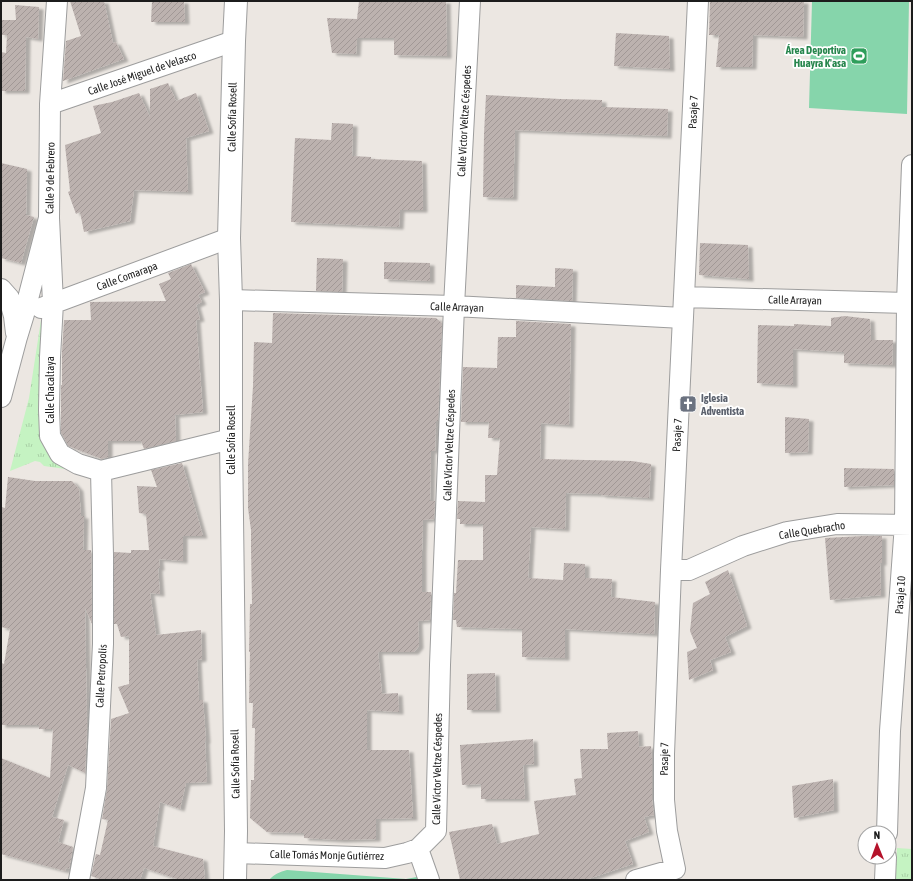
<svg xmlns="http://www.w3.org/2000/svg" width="913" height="881" font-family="'Asap Condensed',sans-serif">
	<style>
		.park { fill: url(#park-tufts) }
		.pitch { fill: #86d5ab }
		.building { fill: url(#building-hatch); filter: url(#shadow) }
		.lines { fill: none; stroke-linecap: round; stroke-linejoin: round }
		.minor-casing { stroke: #9d9d9d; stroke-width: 22 }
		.tertiary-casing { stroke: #9d9d9d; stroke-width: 24 }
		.minor { stroke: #fff; stroke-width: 20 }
		.tertiary { stroke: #fff; stroke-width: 22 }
		.labels { text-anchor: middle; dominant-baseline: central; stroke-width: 3.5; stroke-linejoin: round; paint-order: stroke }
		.leisure-label { font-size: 11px; font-weight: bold; fill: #27864d; stroke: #fff; text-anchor: end }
		.street-label { font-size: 11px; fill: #1c1c1c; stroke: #fff }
		.worship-label { font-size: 11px; font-weight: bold; fill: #5b616d; stroke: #fff; text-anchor: start }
	</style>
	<defs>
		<pattern id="park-tufts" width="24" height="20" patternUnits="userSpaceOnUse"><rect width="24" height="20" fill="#c5f3c2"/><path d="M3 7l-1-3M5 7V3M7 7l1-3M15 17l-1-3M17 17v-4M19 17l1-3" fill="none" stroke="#a9d0a6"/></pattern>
		<pattern id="building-hatch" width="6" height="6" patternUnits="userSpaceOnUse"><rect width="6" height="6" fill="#bcb2af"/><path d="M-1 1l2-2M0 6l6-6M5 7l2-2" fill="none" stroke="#a19896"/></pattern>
		<filter id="shadow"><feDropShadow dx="4.5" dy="2.5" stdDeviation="1" flood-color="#0004"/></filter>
	</defs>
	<rect width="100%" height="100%" fill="#ece7e2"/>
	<!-- park -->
	<path class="park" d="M41 320 43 344 39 418 41 433 72 470 44 466 40 462 35 461 10 471 29 398Z
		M897 848 912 849V880H895Z"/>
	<!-- pitch -->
	<path class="pitch" d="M812 1H909L907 114 809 108Z
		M287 870 406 879 417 877 418 880H269C274 874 280 872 287 870Z"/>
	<!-- building -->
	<path class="building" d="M70 1H104L113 43 116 42 124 59 63 81 66 41 81 36Z
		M152 1H184L185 22H151Z
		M359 1H446L447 56 394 55V38H357L356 54 332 53 327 18 357 19Z
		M710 1H804L803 37 753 35 752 67H716L719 35H709Z
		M15 5 39 7 38 39 26 37 25 91H1V52L6 53 7 35H1V20H16Z
		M616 33 669 36 670 69 614 66Z
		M168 83 176 101 196 93 209 131 186 138 188 192 134 190 130 221 84 232 80 212 76 214 68 192 70 191 65 145 101 133 93 106 112 102 139 93 150 117V89Z
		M486 95 560 99 602 100V107L668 109 667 136 515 130 513 198 483 197 484 134Z
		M332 123 353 124 352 156 371 157V159L422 161 423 210H400L399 227 291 222 295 138 331 140Z
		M1 163 27 169 26 215 34 217 21 263 1 258Z
		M700 243 748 245 749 279 699 275Z
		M317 258 343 259 342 292 316 291Z
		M384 262 430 263V281L384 279Z
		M191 264 205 292 198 295 202 302 196 305 200 319 196 320 203 412 175 415 176 441 144 449 141 441H108V457L102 459 68 446 61 433V385H62V352L64 320H91L90 302 166 301 159 284 171 279 168 273Z
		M555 268 573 269 572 301 516 298V285L555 287Z
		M273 313 436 318 442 323 438 421H436L435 451H431L430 501H435L434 519 423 520 422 551V592H431L430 620 418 621 419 646 414 652H378L382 694 398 693 399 712 367 710V750H409L413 818 376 819V839L341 840 304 838V833L267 832 250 818 251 780H254L255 728H252L253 703H249L250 652H249L250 604H252L251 548V530L248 508V464L253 386 254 342 272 343Z
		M845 316 870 319 871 340H893L892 365 844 363V352L793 349V385L757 383 758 325 794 326V324L831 326V318Z
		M516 321 571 324 569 425 541 423 540 459 632 461 651 464 649 498 601 495V494L566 493 565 529 531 527 528 578 563 580 564 563 585 564V578L612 579 611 597 655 602 654 634 565 629V658L522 657V629L457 627 456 620H453L454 593H456L458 560H483V524H460V519H457L458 501 485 502V475H497L500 438H488L489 422H461L463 367 497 368 498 337H516Z
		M785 417 809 419 808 452 785 453Z
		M182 463 203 536H183V561L159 559 160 568H158L160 594 150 593 156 635 201 630 202 659 197 660 199 700H203L206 741H205L207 782 186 783 180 809 160 802 153 846 203 859 205 880H180L144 868 140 880H103L91 876 96 854 100 855 108 820 102 819 107 789 111 719 129 713 118 687 129 684V636L121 637 117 624H114V552L131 553V550H149L146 514 139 513 137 486 157 487 151 470Z
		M844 468 894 469V485L844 487Z
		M8 477 35 481H72L79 489 81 516H84L83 550H91L92 624 85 608 87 727 85 773 68 765 52 817 64 820 58 842 73 847 69 869 66 868 65 871 1 854V758L50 778 53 729H39V725H1V663L4 664 10 629 1 627V507L5 508Z
		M863 536H882V563H880L881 595 830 600 825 538Z
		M728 570 747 626 725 637 731 652 710 660 713 670 689 680 687 652 697 648 690 631 693 603 710 594 705 582Z
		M495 673 496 710H467V674Z
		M638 731 639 747 651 746 652 759V800L654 815 644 817 649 832 625 841 633 864 585 880H460L449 832 492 824 497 844 539 834 534 801 576 795 574 779 582 778 580 749H608L607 733Z
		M533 739 534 764 523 765 525 799H481V784L462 785 460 745Z
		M833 779 834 810 794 818 792 786Z"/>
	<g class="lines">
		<!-- minor casing -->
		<g class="minor-casing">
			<path id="minor" d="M50 104 234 41
				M49 218 53 303 50 357 49 410 50 436 60 454 78 464 101 471 231 439
				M1 289 9 298 14 316 16 333
				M684 297 907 303
				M231 300 454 306 683 318
				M41 308 229 238
				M1 397 17 337 24 314 49 218 50 104 57 1
				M671 570H689L743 546 787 532 837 524 912 525
				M887 833 890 731 905 524 907 303 912 165
				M418 849 429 880
				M236 853 385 858 407 853 418 849 436 831 440 665 454 306 470 1
				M79 880 96 788 103 644V555L101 471
				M636 880 675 869 667 831 664 800V754L671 570 698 1
				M885 880 886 857"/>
		</g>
		<!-- tertiary casing -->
		<g class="tertiary-casing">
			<path id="tertiary" d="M235 880 236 831 231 439V300L229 238 234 41 236 1"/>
		</g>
		<!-- minor -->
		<use href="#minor" class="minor"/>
		<!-- tertiary -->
		<use href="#tertiary" class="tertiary"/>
	</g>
	<!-- icons -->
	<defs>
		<g id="stadium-square" transform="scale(0.9)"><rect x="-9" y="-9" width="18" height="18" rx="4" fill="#2e9e5b" stroke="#fff"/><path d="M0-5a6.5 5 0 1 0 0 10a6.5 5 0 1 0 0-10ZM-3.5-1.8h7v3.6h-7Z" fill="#fff"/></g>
		<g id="church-square" transform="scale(0.9)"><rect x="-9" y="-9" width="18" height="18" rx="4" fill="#6b7280" stroke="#fff"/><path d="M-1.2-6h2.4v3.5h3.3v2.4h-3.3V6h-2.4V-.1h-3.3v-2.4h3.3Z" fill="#fff"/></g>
	</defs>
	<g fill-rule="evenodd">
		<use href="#stadium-square" x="859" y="56"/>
		<use href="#church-square" x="688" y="404"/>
	</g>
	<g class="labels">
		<!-- leisure labels -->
		<g class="leisure-label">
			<text x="846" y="50">Área Deportiva<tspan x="846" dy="13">Huayra K'asa</tspan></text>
		</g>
		<!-- street labels -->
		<g class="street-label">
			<text transform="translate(142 73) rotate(-19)">Calle José Miguel de Velasco</text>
			<text transform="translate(693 112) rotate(-87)">Pasaje 7</text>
			<text transform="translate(232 117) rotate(-89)">Calle Sofía Rosell</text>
			<text transform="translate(464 121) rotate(-87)">Calle Víctor Veltze Céspedes</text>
			<text transform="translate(50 178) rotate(-89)">Calle 9 de Febrero</text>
			<text transform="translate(127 276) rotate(-20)">Calle Comarapa</text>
			<text transform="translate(795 300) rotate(1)">Calle Arrayan</text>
			<text transform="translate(457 307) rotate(2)">Calle Arrayan</text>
			<text transform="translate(50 390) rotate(-90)">Calle Chacaltaya</text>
			<text transform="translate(677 435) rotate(-87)">Pasaje 7</text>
			<text transform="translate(231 440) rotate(-90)">Calle Sofía Rosell</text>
			<text transform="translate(449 445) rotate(-88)">Calle Víctor Veltze Céspedes</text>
			<text transform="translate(812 530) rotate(-9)">Calle Quebracho</text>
			<text transform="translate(900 595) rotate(-86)">Pasaje 10</text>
			<text transform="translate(101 676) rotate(-87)">Calle Petropolis</text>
			<text transform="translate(664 759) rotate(-89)">Pasaje 7</text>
			<text transform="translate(235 764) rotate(-91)">Calle Sofía Rosell</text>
			<text transform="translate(437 769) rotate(-89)">Calle Víctor Veltze Céspedes</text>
			<text transform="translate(327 855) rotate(1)">Calle Tomás Monje Gutiérrez</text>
		</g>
		<!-- worship labels -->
		<g class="worship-label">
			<text x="701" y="398">Iglesia<tspan x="701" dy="13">Adventista</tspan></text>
		</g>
	</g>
	<!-- border -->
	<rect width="913" height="881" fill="none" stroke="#1c1c1c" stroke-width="4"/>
	<!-- north arrow -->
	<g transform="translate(877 845) rotate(359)"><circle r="19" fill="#ffffff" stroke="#a4a4a4"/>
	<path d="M0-3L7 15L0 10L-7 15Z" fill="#b5122a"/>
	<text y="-6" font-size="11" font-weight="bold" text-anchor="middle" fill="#1c1c1c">N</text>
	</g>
</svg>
